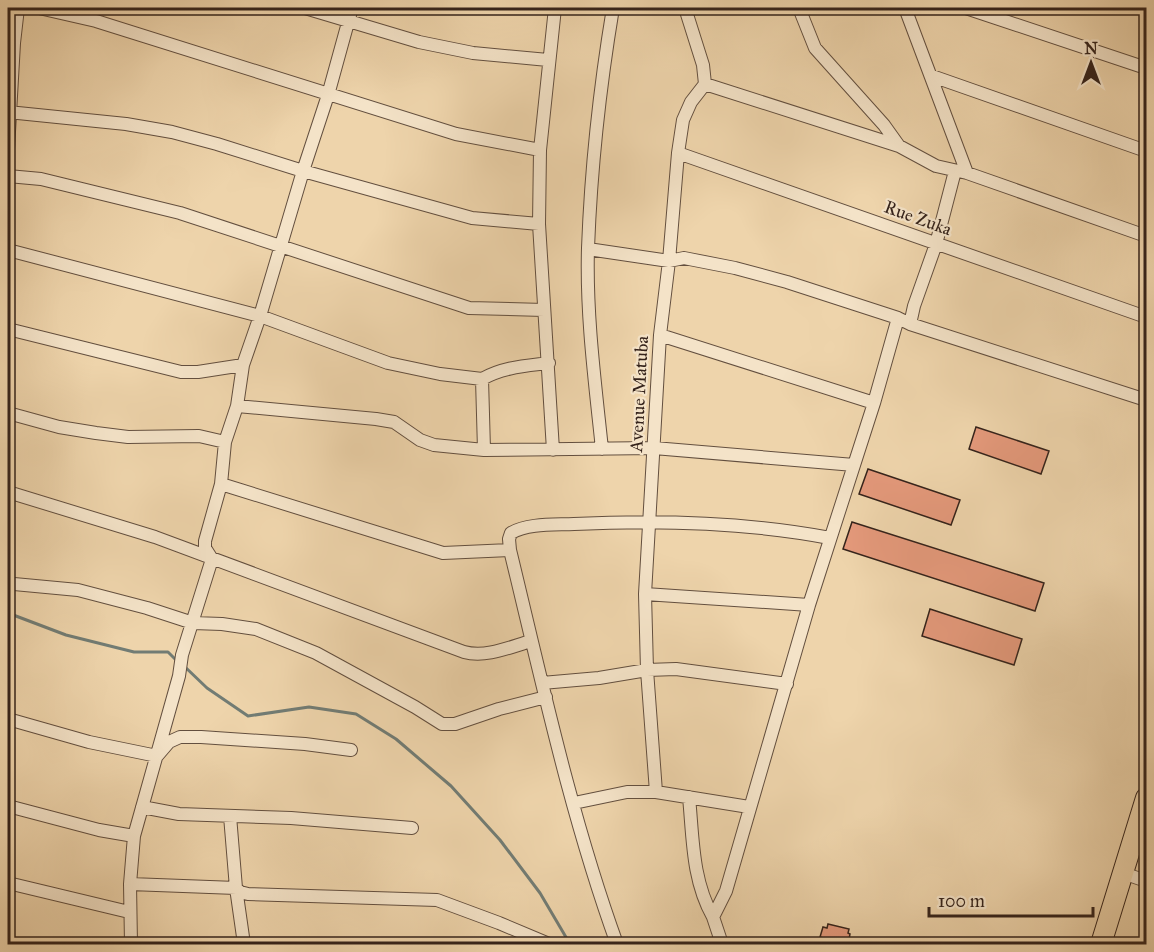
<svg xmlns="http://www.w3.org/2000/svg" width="1154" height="952" font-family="'IM FELL Great Primer',serif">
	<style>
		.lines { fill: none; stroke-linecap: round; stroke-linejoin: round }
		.stream { stroke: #727c74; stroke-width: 3 }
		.building { fill: #e4997b; stroke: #35231b; stroke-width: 1.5 }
		.minor-casing { stroke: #634f3f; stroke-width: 14 }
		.trunk-casing { stroke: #35231b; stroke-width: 22 }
		.minor { stroke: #f4e3c8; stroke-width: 12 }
		.trunk { stroke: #eed4ab; stroke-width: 20 }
		.labels { text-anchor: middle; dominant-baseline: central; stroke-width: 4.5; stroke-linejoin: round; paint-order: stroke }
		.street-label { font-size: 18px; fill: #35231b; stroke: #f4e3c8 }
	</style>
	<rect width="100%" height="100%" fill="#eed4ab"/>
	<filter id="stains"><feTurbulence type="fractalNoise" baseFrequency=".00333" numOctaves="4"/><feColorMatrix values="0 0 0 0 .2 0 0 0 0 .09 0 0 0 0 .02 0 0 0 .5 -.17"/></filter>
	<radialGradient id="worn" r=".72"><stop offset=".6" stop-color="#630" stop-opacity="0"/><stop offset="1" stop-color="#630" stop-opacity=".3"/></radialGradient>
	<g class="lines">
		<!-- stream -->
		<path class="stream" d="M8 613 66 635 134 652H168L176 660
			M184 666 207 688 248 716 309 707 356 714 396 739 451 786 500 840 540 893 570 944"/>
	</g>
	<!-- building -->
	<path class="building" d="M976 427 1049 451 1041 474 969 449Z
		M868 469 960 500 951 525 859 494Z
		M852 522 1044 583 1035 611 843 549Z
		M930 609 1022 639 1014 665 922 636Z
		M828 924 849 929 848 933 850 934 848 945H833L834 941 820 937 823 927 827 928Z"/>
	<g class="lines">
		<!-- minor casing -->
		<g class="minor-casing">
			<path id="minor" d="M39 8 96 21 456 134 540 150
				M305 8 419 42 473 53 548 60
				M799 8 815 48 884 125 899 146
				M905 8 967 173
				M966 8 1146 68
				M932 76 1146 151
				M705 84 899 146 936 166 967 173 1146 236
				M8 112 126 124 172 132 217 144 303 171 472 218 539 224
				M8 149 14 43 18 8
				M678 153 1146 317
				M8 176 41 179 180 213 469 308 544 310
				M588 249 669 261 684 258 735 268 787 282 898 318 910 324 1146 400
				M8 250 260 316 388 363 440 374 482 379C503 367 525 366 549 363
				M910 324 914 306 936 244 955 171
				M8 329 181 372H198L243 365
				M660 335 874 403
				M482 379 484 450 654 448 854 465
				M237 406 376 419 394 422 420 440 434 445 484 450
				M8 413 59 427 96 433 128 437 199 436 225 442
				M602 449C595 382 586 315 588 248 591 168 600 86 613 8
				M553 450 539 224 540 150 555 8
				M221 484 443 553 510 550
				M8 492 155 537 464 652C486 658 510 647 531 641
				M14 584 78 590 147 608 193 623 222 624 256 629 316 653 415 707 442 724H455L499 709 546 697
				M645 594 809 605
				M542 683 599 678 647 670 676 669 787 684
				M8 719 89 742 157 756 169 742 180 737H201L305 744 351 750
				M656 792 647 670 645 594 660 335 669 261 678 153 683 120 691 102 705 84 703 65 685 8
				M689 797C693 838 692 880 713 917
				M574 803 627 792H656L749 807
				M8 806 99 830 134 836
				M142 807 179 814 291 818 412 828
				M230 816 236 888 244 944
				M1123 873 1146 881
				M8 883 129 912
				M130 884 236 888 240 892 248 894 437 900 499 923 549 944
				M131 944 130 884 134 836 179 676 182 655 212 559 205 548V541L221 484 225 442 237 406 243 365 260 316 303 171 328 95 352 8
				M617 944C571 817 542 682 510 550L509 539 511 533C528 523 555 525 574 524 660 520 746 522 830 538
				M722 944 713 917 726 891 809 605 874 403 898 318"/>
		</g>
		<!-- trunk casing -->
		<g class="trunk-casing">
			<path id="trunk" d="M1101 944 1146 798"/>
		</g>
		<!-- minor -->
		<use href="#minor" class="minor"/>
		<!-- trunk -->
		<use href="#trunk" class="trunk"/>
	</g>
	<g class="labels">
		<!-- street labels -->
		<g class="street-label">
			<text transform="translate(918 218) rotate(20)">Rue Zuka</text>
			<text transform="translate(639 394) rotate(-87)">Avenue Matuba</text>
		</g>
	</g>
	<!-- margin -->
	<rect width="1154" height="952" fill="none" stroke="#eed4ab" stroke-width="30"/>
	<rect x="9" y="9" width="1136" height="934" fill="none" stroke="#35231b" stroke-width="3"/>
	<rect x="15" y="15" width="1124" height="922" fill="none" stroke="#35231b" stroke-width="1.5"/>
	<!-- north arrow -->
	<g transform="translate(1091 63)" stroke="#f4e3c8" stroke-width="4.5" paint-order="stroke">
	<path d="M0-4.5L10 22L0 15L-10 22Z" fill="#35231b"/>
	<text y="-9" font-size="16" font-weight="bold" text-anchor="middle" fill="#35231b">N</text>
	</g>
	<!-- scale -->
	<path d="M929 907v9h164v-9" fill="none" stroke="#35231b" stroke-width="3"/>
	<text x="938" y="907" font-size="18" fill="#35231b" stroke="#f4e3c8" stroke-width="4.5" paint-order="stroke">100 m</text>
	<rect width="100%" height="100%" filter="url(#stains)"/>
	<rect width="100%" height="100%" fill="url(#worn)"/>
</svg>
